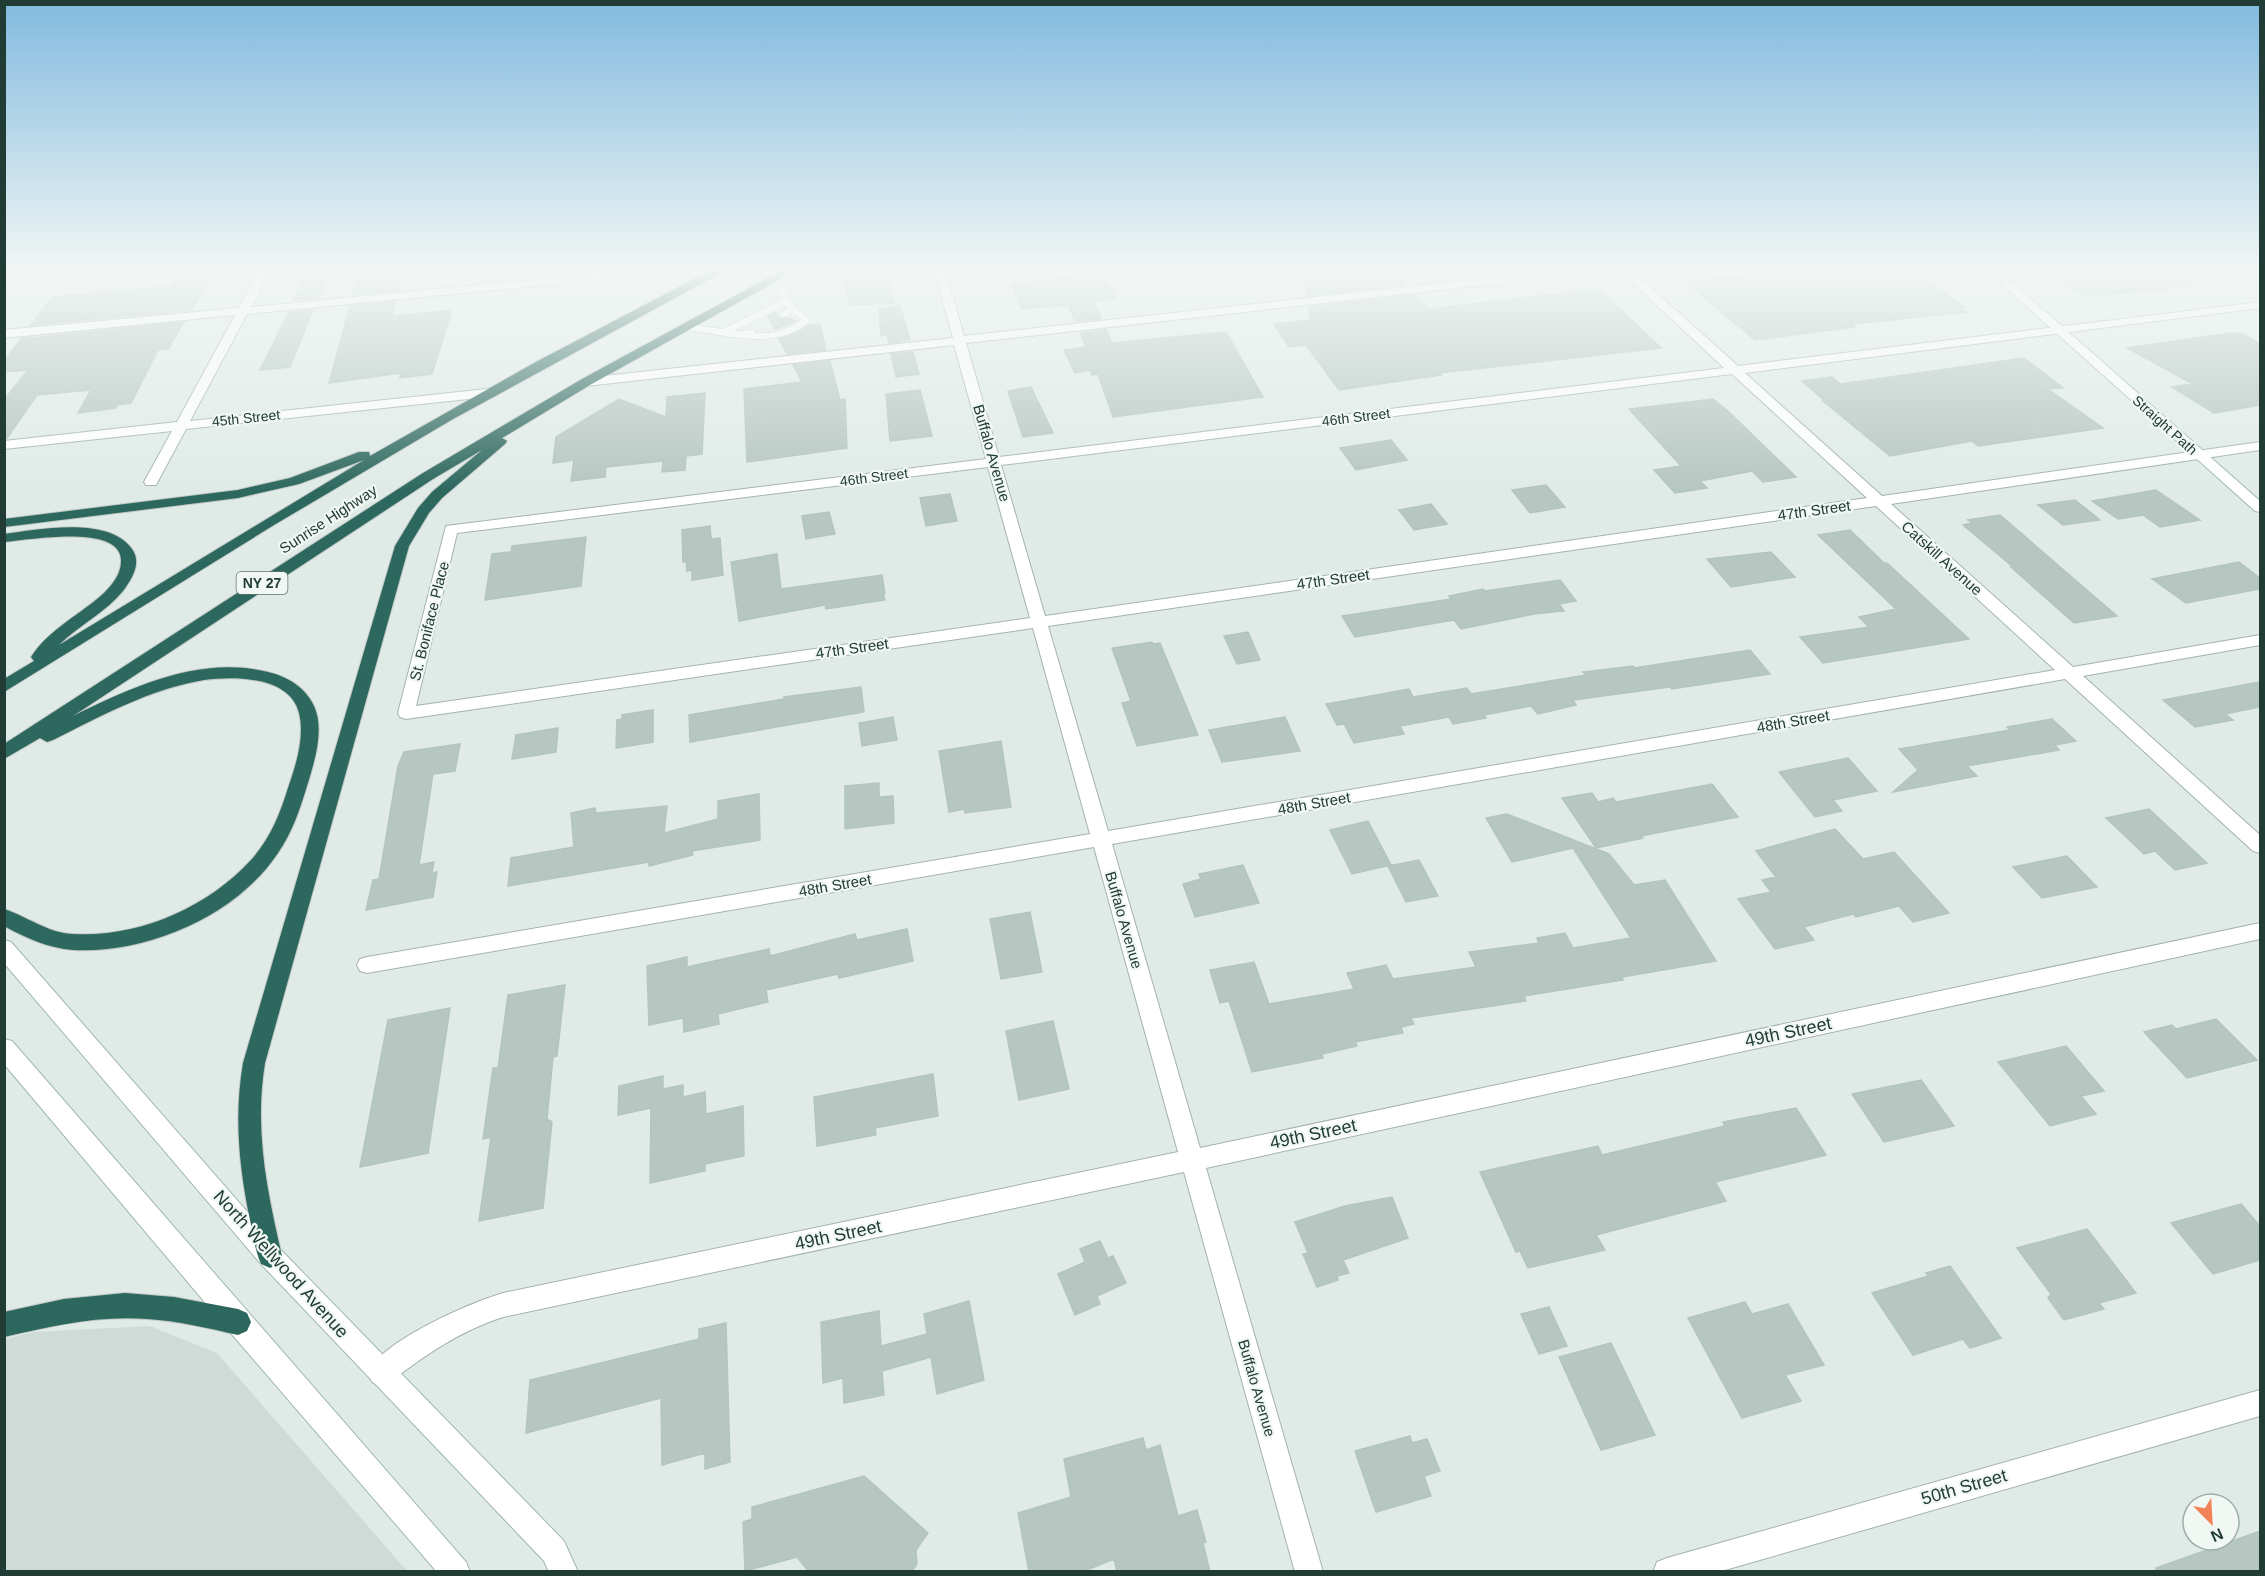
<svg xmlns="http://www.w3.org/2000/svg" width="2265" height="1576" font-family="Helvetica,sans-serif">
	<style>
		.built { fill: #cfdbd6 }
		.building { fill: #b6c6c0; stroke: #b3c5be; stroke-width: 1.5 }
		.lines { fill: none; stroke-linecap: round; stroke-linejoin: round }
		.lane-casing { stroke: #a3b3ae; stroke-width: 1 }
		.street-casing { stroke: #a3b3ae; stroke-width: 2 }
		.secondary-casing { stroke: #9fb7af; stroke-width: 2 }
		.highway-casing { stroke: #c1c8c6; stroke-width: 2 }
		.lane { fill: #fff; fill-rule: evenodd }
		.street { fill: #fff; fill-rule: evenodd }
		.secondary { fill: #fff; fill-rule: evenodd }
		.highway { fill: #2d685e; fill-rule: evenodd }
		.labels { text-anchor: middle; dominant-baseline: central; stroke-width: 4.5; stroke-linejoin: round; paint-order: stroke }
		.far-street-label { font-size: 14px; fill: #213c35; stroke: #f1f8f4 }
		.shield { fill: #f1f8f4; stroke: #5f746e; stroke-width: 1.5 }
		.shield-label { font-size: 14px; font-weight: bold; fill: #213c35 }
		.street-label { font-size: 15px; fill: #213c35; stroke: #f1f8f4 }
		.near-street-label { font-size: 18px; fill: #213c35; stroke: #f1f8f4 }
	</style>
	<rect width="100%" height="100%" fill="#e0ebe7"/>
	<!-- built -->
	<path class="built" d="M150 1326 217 1353 407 1571H5V1339L34 1332Z"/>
	<!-- building -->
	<path class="building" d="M309 269 327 276 318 298 294 300Z
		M359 269H403L398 290 352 295Z
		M861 269H886L894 303 849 305 843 271Z
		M1304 269H1389L1405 285 1308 296Z
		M1796 269H1910L1964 307H1960L1967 312 1852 324 1855 327 1755 340 1684 281Z
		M2041 269H2191L2192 286 2085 297Z
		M214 271 191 310 31 325 52 297 171 286 178 274Z
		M1101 271 1115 298 1094 301 1101 319 1075 321 1068 305 1021 309 1012 284Z
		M1599 289 1661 348 1439 373 1441 375 1339 390 1306 345 1289 347 1274 324 1310 320 1309 307 1415 295 1429 309Z
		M396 302 392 316 452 310 432 374 400 378 401 373 329 383 350 306Z
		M900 305 910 340 889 343 887 335 881 336 879 309Z
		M313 310 290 367 260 370 289 312Z
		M775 312 780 319 789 318 796 321 775 329 768 316Z
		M184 322 168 349 158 350 131 403 117 405 116 408 78 413 91 390 37 395 7 438 4 439V400L28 370 4 372V361L21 339Z
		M808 325H820L826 350 787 354 779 339 799 332Z
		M1106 330 1112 343 1226 332 1263 397 1113 417 1098 374 1092 375 1090 370 1075 373 1064 350 1086 347 1080 333Z
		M2231 333 2244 334 2260 344V405L2214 413 2172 387 2193 384 2127 348Z
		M913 352 919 374 896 377 891 354Z
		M2024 358 2063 388 2048 389 2103 428 1978 446 1972 441 1890 456 1823 401H1825L1802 381 1832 377 1840 384Z
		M830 361 840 400 845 399 847 448 747 462 744 389 802 382 793 365Z
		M1031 387 1053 433 1023 437 1008 391Z
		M920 390 932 436 890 441 886 394Z
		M705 393 702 454 686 456 685 470 662 472 663 461 606 467 605 477 571 481 574 460 553 463 556 437 619 399 666 417 667 397Z
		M1713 399 1729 412 1796 477 1763 482 1752 471 1700 481 1707 488 1675 493 1654 470 1681 466 1629 409Z
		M1391 440 1407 460 1356 470 1340 448Z
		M1546 485 1565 507 1530 513 1512 490Z
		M2156 490 2200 520 2160 527 2143 515 2118 519 2092 501Z
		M950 494 957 521 926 526 920 498Z
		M2075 500 2100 520 2063 525 2038 505Z
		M1431 504 1447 524 1414 530 1399 510Z
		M829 512 835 534 806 539 802 516Z
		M2000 515 2117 616 2074 623 2011 567H2013L1963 525 1972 523 1968 520Z
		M710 526 711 539 720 538 723 575 692 580V570L687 571 686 561 683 562 682 530Z
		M1850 530 1884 563H1887L1969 639 1823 663 1800 637 1869 627 1859 617 1896 609 1818 535Z
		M586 537 581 586 485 600 492 554 511 552 512 546Z
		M1771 552 1795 577 1731 587 1707 559Z
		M777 554 781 589 882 575 885 594 883 595 885 600 826 609 825 605 739 621 731 562Z
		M2239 562 2260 578V589L2186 603 2152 579Z
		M1560 580 1576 601 1559 604 1564 611 1534 614 1461 629 1454 620 1355 637 1342 616 1451 599 1449 596 1483 589 1485 591Z
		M1248 632 1260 660 1237 664 1224 636Z
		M1152 642 1153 644 1160 643 1198 735 1137 746 1122 703 1131 701 1112 648Z
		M1750 650 1770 674 1672 689 1670 687 1573 700 1576 705 1538 714 1531 706 1484 715 1486 718 1453 724 1449 717 1400 726 1404 734 1354 743 1344 724 1337 725 1326 704 1409 689 1413 697 1467 688 1471 694 1586 675 1583 672 1633 666 1634 668Z
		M2260 682V707L2225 714 2233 720 2195 727 2163 700Z
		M861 687 864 712 690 742 689 715 784 699V697Z
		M653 710V742L616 748 617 720 622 719V715Z
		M893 717 897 740 862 746 859 723Z
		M1285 717 1300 751 1222 762 1209 730Z
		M2052 719 2076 741 2055 745 2059 750 1967 766 1977 776 1893 792 1918 770 1899 749 2010 730 2007 727Z
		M558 728 556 752 512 759 516 735Z
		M1001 741 1011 807 965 813 964 809 949 812 939 751Z
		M460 744 455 771 433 774 419 865 434 862 432 873 437 872 433 897 366 910 373 880 379 879 398 766 404 752Z
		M1848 758 1877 791 1833 800 1842 811 1815 817 1779 772Z
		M879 783V797L893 796 894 823 845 829V786Z
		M1712 784 1738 817 1641 836 1643 838 1596 848 1562 798 1592 793 1598 802 1613 798 1616 802Z
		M759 794 760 840 692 851 693 855 649 866V862L508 886 511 858 574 847 571 813 595 808 596 813 667 806 664 833 718 819V801Z
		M2149 809 2207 863 2175 870 2155 851 2144 854 2106 818Z
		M1507 814 1609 854 1634 885 1665 880 1716 961 1622 977 1623 980 1524 996 1526 1001 1411 1018 1414 1024 1401 1027 1403 1033 1355 1042 1357 1046 1322 1054 1323 1058 1252 1072 1229 1001 1220 1003 1210 970 1254 962 1269 1004 1354 989 1347 973 1386 965 1393 979 1476 967 1469 952 1539 943 1537 938 1565 933 1573 948 1631 938 1573 848 1512 862 1486 818Z
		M1368 821 1391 865 1352 874 1330 830Z
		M1835 829 1863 859 1894 852 1949 913 1913 922 1899 906 1856 917 1853 914 1804 927 1814 940 1775 949 1738 899 1771 892 1762 880 1776 877 1756 851Z
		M2067 856 2097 887 2042 898 2013 867Z
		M1419 860 1438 896 1406 902 1388 866Z
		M1243 865 1259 903 1195 917 1183 884 1201 879 1199 874Z
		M1030 912 1042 972 1001 979 990 919Z
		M907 929 913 961 839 978 838 974 766 990 768 1002 718 1014 719 1024 684 1032 683 1018 649 1025 647 966 687 957V967L769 949 770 956 855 934 857 940Z
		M565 985 557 1056 553 1057 547 1119 552 1122 543 1208 479 1221 491 1137 483 1139 493 1068H498L508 995Z
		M450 1008 428 1153 360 1167 388 1020Z
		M2216 1019 2257 1060 2187 1078 2144 1032 2172 1025 2176 1029Z
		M1053 1021 1069 1089 1019 1100 1006 1031Z
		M2066 1046 2104 1091 2081 1096 2096 1114 2050 1126 1998 1062Z
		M933 1074 938 1116 875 1128 876 1135 817 1146 814 1097Z
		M663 1076V1089L683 1085V1097L705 1092 706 1114 743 1106 744 1156 705 1164V1171L650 1183 651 1108 618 1115 619 1086Z
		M1921 1080 1954 1126 1884 1142 1852 1094Z
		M1796 1108 1826 1155 1715 1182 1726 1201 1596 1235 1605 1250 1528 1268 1520 1251 1516 1252 1480 1172 1598 1146 1602 1155 1725 1126 1723 1122Z
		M1392 1197 1408 1238 1343 1260 1349 1273 1337 1276 1338 1280 1317 1287 1303 1254 1308 1253 1295 1222 1345 1206Z
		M2241 1204 2260 1226V1260L2213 1274 2171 1223Z
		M2087 1229 2136 1293 2099 1303 2104 1309 2064 1320 2048 1298 2051 1294 2017 1248Z
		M1100 1241 1108 1258 1113 1256 1126 1283 1097 1296 1100 1304 1075 1315 1058 1274 1085 1262 1080 1249Z
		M1950 1266 2001 1338 1970 1348 1963 1339 1913 1355 1872 1293 1928 1276 1926 1273Z
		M969 1301 984 1380 937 1394 931 1357 882 1371 884 1395 844 1403 843 1378 823 1383 821 1322 879 1311 881 1346 927 1334 924 1314Z
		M1745 1302 1752 1314 1788 1304 1824 1365 1785 1375 1801 1401 1742 1418 1688 1318Z
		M1549 1307 1567 1346 1539 1354 1521 1314Z
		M726 1323 730 1462 705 1469V1453L662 1465 661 1398 526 1433 530 1380 699 1339V1329Z
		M1611 1343 1655 1435 1601 1450 1559 1357Z
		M1410 1436 1412 1443 1427 1439 1440 1471 1424 1476 1431 1496 1376 1512 1355 1451Z
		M1143 1438 1146 1450 1160 1445 1178 1516 1197 1510 1206 1542 1203 1543 1210 1572H1117L1114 1559 1082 1572H1029L1018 1513 1071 1497 1064 1459Z
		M864 1476 928 1533 916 1550 917 1564 911 1572H809L797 1557 745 1571 743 1522 752 1519V1507Z
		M2260 1531V1572H2156V1568Z"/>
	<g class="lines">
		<!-- lane casing -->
		<g class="lane-casing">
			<path id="lane" d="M775 276 779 279 795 307 811 320C779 352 726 335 687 330L683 327 687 324 723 329 782 299 771 279ZM785 305 787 308 780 313V317H786L792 313 801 320C787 330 773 334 755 333V330C749 329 742 332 734 331Z"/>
		</g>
		<!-- street casing -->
		<g class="street-casing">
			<path id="street" d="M260 269H271L251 307 640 269H685L680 272 247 314 190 421 487 389 493 393 487 397 186 429 156 485H146L144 482 172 431 4 449V441L177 422 235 315 4 338V330L239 308Z
				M934 269H945L964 336 1569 269H1608L1603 272 966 343 999 457 1724 368 1618 269H1630L1738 366 2260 302V308L1745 373 1882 496 2260 442V450L1891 504 2073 667 2260 635V645L2083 676 2260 835V853L2253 851 2065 679 1112 844 1200 1148 2260 923V939L1206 1168 1323 1572H1295L1184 1172 503 1317C460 1331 425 1355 390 1382L381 1386 372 1382 368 1373C381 1341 470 1303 503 1293L1178 1152 1094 847 367 973 360 971 357 965 360 959 367 957 1090 834 1033 628 406 719 400 717 398 713 446 526 986 459 954 345 586 386 580 382 586 378 953 338ZM1732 374 1867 498 1045 616 1001 465ZM988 467 1030 618 416 706 457 533ZM1876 506 2055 670 1108 831 1048 626Z
				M2260 1390V1416L1718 1572H1653L1657 1562 1667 1558Z"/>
		</g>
		<!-- secondary casing -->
		<g class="secondary-casing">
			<path id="secondary" d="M1985 269H1997L2260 501V512L2255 511Z
				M4 940 11 942 279 1248 564 1541 578 1572H549L544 1561 261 1264 4 963Z
				M4 1039 12 1041 466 1562 470 1572H437L229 1331 4 1064Z"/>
		</g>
		<!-- highway casing -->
		<g class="highway-casing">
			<path id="highway" d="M713 269H728L453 419 274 525 4 692V679L34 661 31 657C49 629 80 615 104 593 113 584 121 574 121 561 122 523 28 540 4 542V534C40 529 109 516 132 549 142 563 132 579 123 591 105 613 79 625 59 645L364 460 299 484 238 498 4 527V519L238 490 290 478 359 452H369L370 456 534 363Z
				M784 269H798L590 385 502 438 507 441 505 444 442 498 429 513 409 546 265 1063C254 1130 267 1191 282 1256L279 1264 270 1268 261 1264C255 1250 253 1235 250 1220 239 1167 234 1116 243 1063L395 546 418 508 432 492 482 450 433 479 73 716C132 687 201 655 268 672 288 677 305 687 314 706 325 730 314 763 307 786 300 809 292 833 278 853 236 916 147 954 73 950 48 948 26 938 4 926V909C28 917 46 932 72 934 138 938 207 908 251 860 270 839 280 814 288 788 296 765 305 737 299 713 290 676 234 676 204 680 150 689 101 716 53 740L47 742 40 738 4 759V744L423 473 582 379Z
				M125 1293 174 1297 238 1309 247 1313 251 1322 247 1331 238 1335C208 1328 178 1321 147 1319 99 1315 51 1326 4 1337V1312L64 1299Z"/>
		</g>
		<!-- lane -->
		<use href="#lane" class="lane"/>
		<!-- street -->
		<use href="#street" class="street"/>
		<!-- secondary -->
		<use href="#secondary" class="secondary"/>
		<!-- highway -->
		<use href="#highway" class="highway"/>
	</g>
	<!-- sky -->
	<linearGradient id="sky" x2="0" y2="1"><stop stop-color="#81badf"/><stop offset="0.55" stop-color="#f1f6f4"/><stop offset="1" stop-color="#f1f6f4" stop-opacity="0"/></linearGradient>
	<rect width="2265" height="490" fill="url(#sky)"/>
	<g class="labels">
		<!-- far-street labels -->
		<g class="far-street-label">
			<text transform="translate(1356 417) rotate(-7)">46th Street</text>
			<text transform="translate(246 418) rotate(-6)">45th Street</text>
			<text transform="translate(2165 425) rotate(42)">Straight Path</text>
			<text transform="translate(874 477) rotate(-7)">46th Street</text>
		</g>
		<!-- shield labels -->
		<rect class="shield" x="236.5" y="572" width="51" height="22" rx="4.5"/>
		<g class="shield-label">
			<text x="262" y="583">NY 27</text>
		</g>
		<!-- street labels -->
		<g class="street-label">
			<text transform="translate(992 453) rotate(74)">Buffalo Avenue</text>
			<text transform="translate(1814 510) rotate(-8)">47th Street</text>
			<text transform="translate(328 519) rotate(-33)">Sunrise Highway</text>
			<text transform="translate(1942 558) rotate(42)">Catskill Avenue</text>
			<text transform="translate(1333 579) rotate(-8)">47th Street</text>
			<text transform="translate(429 621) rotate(-76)">St. Boniface Place</text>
			<text transform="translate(852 648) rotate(-8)">47th Street</text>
			<text transform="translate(1793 721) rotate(-10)">48th Street</text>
			<text transform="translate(1314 803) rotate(-10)">48th Street</text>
			<text transform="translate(835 885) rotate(-10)">48th Street</text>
			<text transform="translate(1124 920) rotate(74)">Buffalo Avenue</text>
			<text transform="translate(1257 1388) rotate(74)">Buffalo Avenue</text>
		</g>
		<!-- near-street labels -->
		<g class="near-street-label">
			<text transform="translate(1788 1032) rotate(-12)">49th Street</text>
			<text transform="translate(1313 1134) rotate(-12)">49th Street</text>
			<text transform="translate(838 1235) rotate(-12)">49th Street</text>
			<text transform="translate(281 1264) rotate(48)">North Wellwood Avenue</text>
			<text transform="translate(1964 1487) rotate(-16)">50th Street</text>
		</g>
	</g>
	<!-- border -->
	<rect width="2265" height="1576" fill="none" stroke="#213c35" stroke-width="12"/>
	<!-- north arrow -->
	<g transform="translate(2211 1522) rotate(156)"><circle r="28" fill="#f1f8f4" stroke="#9eada8" stroke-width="1.5"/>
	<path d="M0-4.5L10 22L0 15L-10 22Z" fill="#f28257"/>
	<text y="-9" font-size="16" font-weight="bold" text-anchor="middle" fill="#213c35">N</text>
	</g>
</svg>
